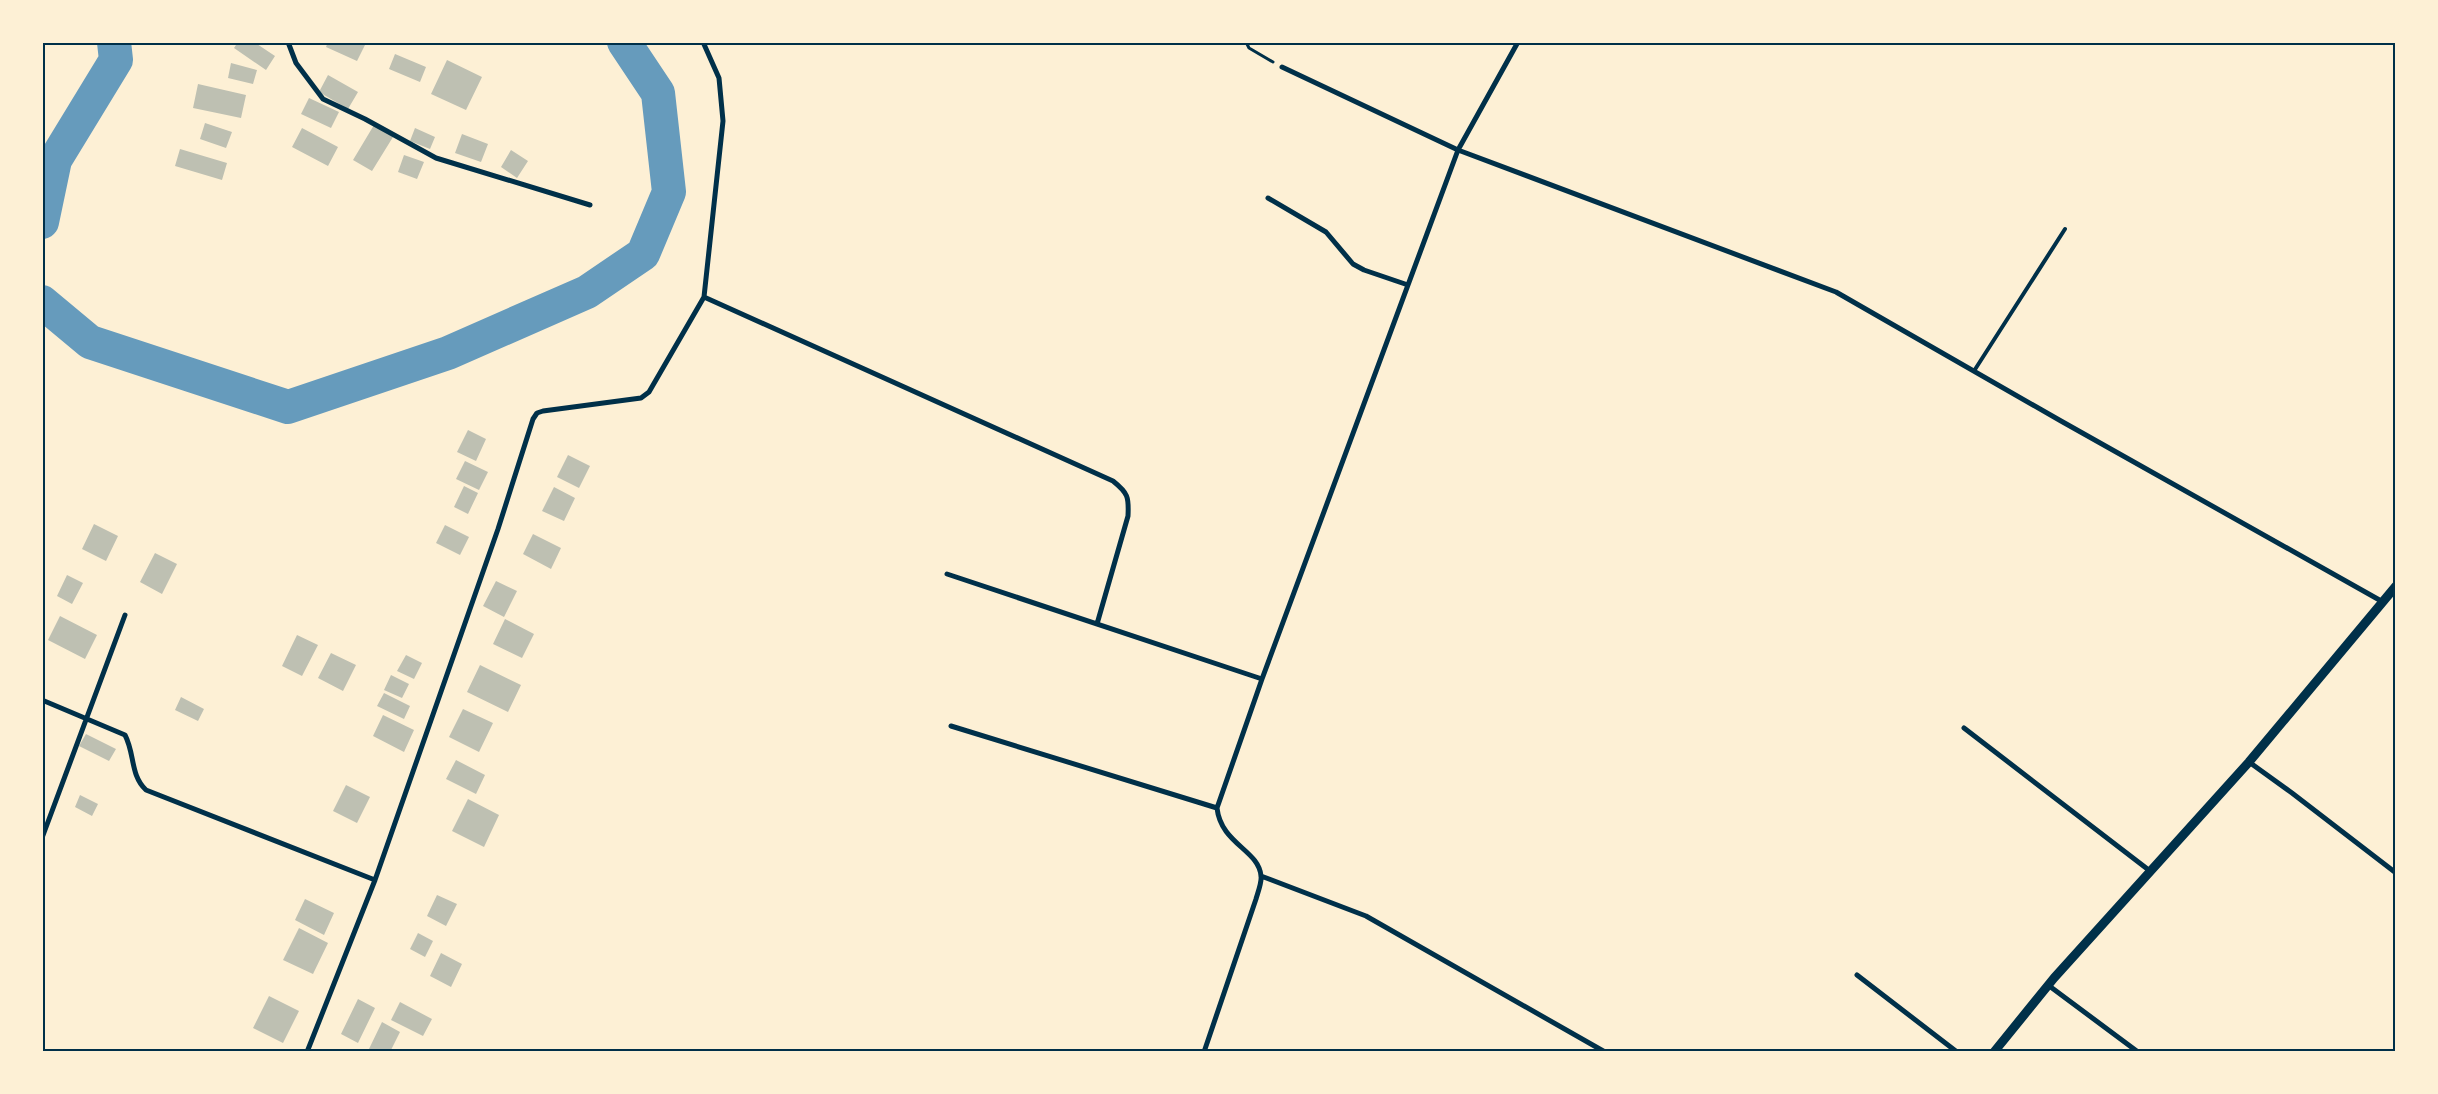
<svg xmlns="http://www.w3.org/2000/svg" width="2438" height="1094" font-family="Overpass,sans-serif">
	<style>
		.lines { fill: none; stroke-linecap: round; stroke-linejoin: round }
		.river { stroke: #669bbc; stroke-width: 34 }
		.building { fill: #bec0b2 }
		.path { stroke: #003049; stroke-width: 3 }
		.service { stroke: #003049; stroke-width: 4 }
		.minor { stroke: #003049; stroke-width: 5 }
		.tertiary { stroke: #003049; stroke-width: 9 }
		.neatline { fill: none; stroke: #003049; stroke-width: 2 }
	</style>
	<rect width="100%" height="100%" fill="#fdf0d5"/>
	<g class="lines">
		<!-- river -->
		<path class="river" d="M42 222 55 160 116 60 114 42
			M42 302 90 342 288 407 448 353 587 292 643 254 669 192 658 93 624 42"/>
	</g>
	<!-- building -->
	<path class="building" d="M238 42H254L275 56 266 70 234 48Z
		M328 42H360L365 45 357 61 326 47Z
		M395 54 426 67 420 82 389 69Z
		M447 60 482 77 466 110 431 94Z
		M231 63 257 70 253 84 228 78Z
		M328 75 358 92 348 109 319 92Z
		M198 84 246 95 241 118 193 108Z
		M309 98 339 112 331 128 301 114Z
		M205 123 232 132 226 148 200 139Z
		M374 125 393 137 372 171 353 160Z
		M302 128 338 147 328 166 292 147Z
		M415 128 435 137 430 149 410 141Z
		M462 134 488 144 481 162 455 153Z
		M180 149 227 163 222 180 175 166Z
		M511 150 528 161 517 178 501 167Z
		M404 155 424 162 417 179 398 172Z
		M468 430 486 439 476 461 457 452Z
		M568 455 590 466 579 488 557 477Z
		M465 461 488 472 479 490 456 479Z
		M464 486 478 493 468 514 454 507Z
		M554 487 575 498 564 521 542 511Z
		M94 524 118 536 106 561 82 549Z
		M445 525 469 537 460 555 436 543Z
		M533 534 561 548 551 569 523 554Z
		M155 553 177 564 162 594 140 582Z
		M67 575 83 583 72 604 57 596Z
		M496 581 517 591 504 617 483 606Z
		M60 616 97 635 85 659 48 640Z
		M505 619 534 634 522 658 493 644Z
		M297 635 318 645 302 676 282 666Z
		M331 653 356 665 343 691 318 678Z
		M406 655 422 663 414 679 397 671Z
		M480 665 521 685 508 712 467 692Z
		M391 675 409 684 402 698 384 690Z
		M384 693 410 706 404 719 377 706Z
		M181 697 204 709 198 721 175 710Z
		M463 709 493 723 479 752 449 737Z
		M383 715 414 730 404 752 373 736Z
		M86 734 116 749 109 761 79 746Z
		M456 760 485 775 476 794 446 779Z
		M346 785 370 797 357 823 333 811Z
		M80 795 98 804 92 816 75 807Z
		M468 799 499 815 484 847 452 831Z
		M437 895 457 904 446 926 427 916Z
		M305 899 334 913 324 935 295 920Z
		M299 928 328 943 313 974 283 960Z
		M418 933 433 941 425 957 410 949Z
		M441 953 462 964 451 987 430 976Z
		M269 996 299 1011 283 1043 253 1028Z
		M358 999 375 1008 358 1043 341 1034Z
		M400 1002 432 1019 423 1036 391 1020Z
		M382 1022 400 1032 390 1052H370L368 1051Z"/>
	<g class="lines">
		<!-- path -->
		<path class="path" d="M1246 42 1249 48 1273 62"/>
		<!-- service -->
		<path class="service" d="M1974 371 2065 229"/>
		<!-- minor -->
		<path class="minor" d="M288 42 296 63 323 99 365 119 436 158 590 205
			M703 42 719 78 723 121 704 297 1113 481C1128 493 1129 497 1128 516L1097 624
			M1282 67 1458 150 1836 292 2061 421 2383 602
			M1268 198 1326 232 1353 264 1364 270 1408 285
			M947 574 1262 679
			M42 700 125 735C135 754 130 775 146 790L375 880
			M951 726 1217 808
			M1964 728 2150 871
			M2249 762 2292 793 2396 873
			M42 838 125 615
			M1261 876 1366 916 1605 1052
			M1857 975 1957 1052
			M2048 985 2138 1052
			M307 1052 375 880 498 529 533 419 537 413 543 411 641 398 649 392 704 297
			M1204 1052 1256 899C1258 892 1262 882 1261 876 1259 850 1221 844 1217 808L1262 679 1458 150 1518 42"/>
		<!-- tertiary -->
		<path class="tertiary" d="M1994 1052 2054 978 2249 762 2396 586"/>
	</g>
	<!-- border -->
	<rect width="2438" height="1094" fill="none" stroke="#fdf0d5" stroke-width="88"/>
	<rect x="44" y="44" width="2350" height="1006" class="neatline"/>
</svg>
